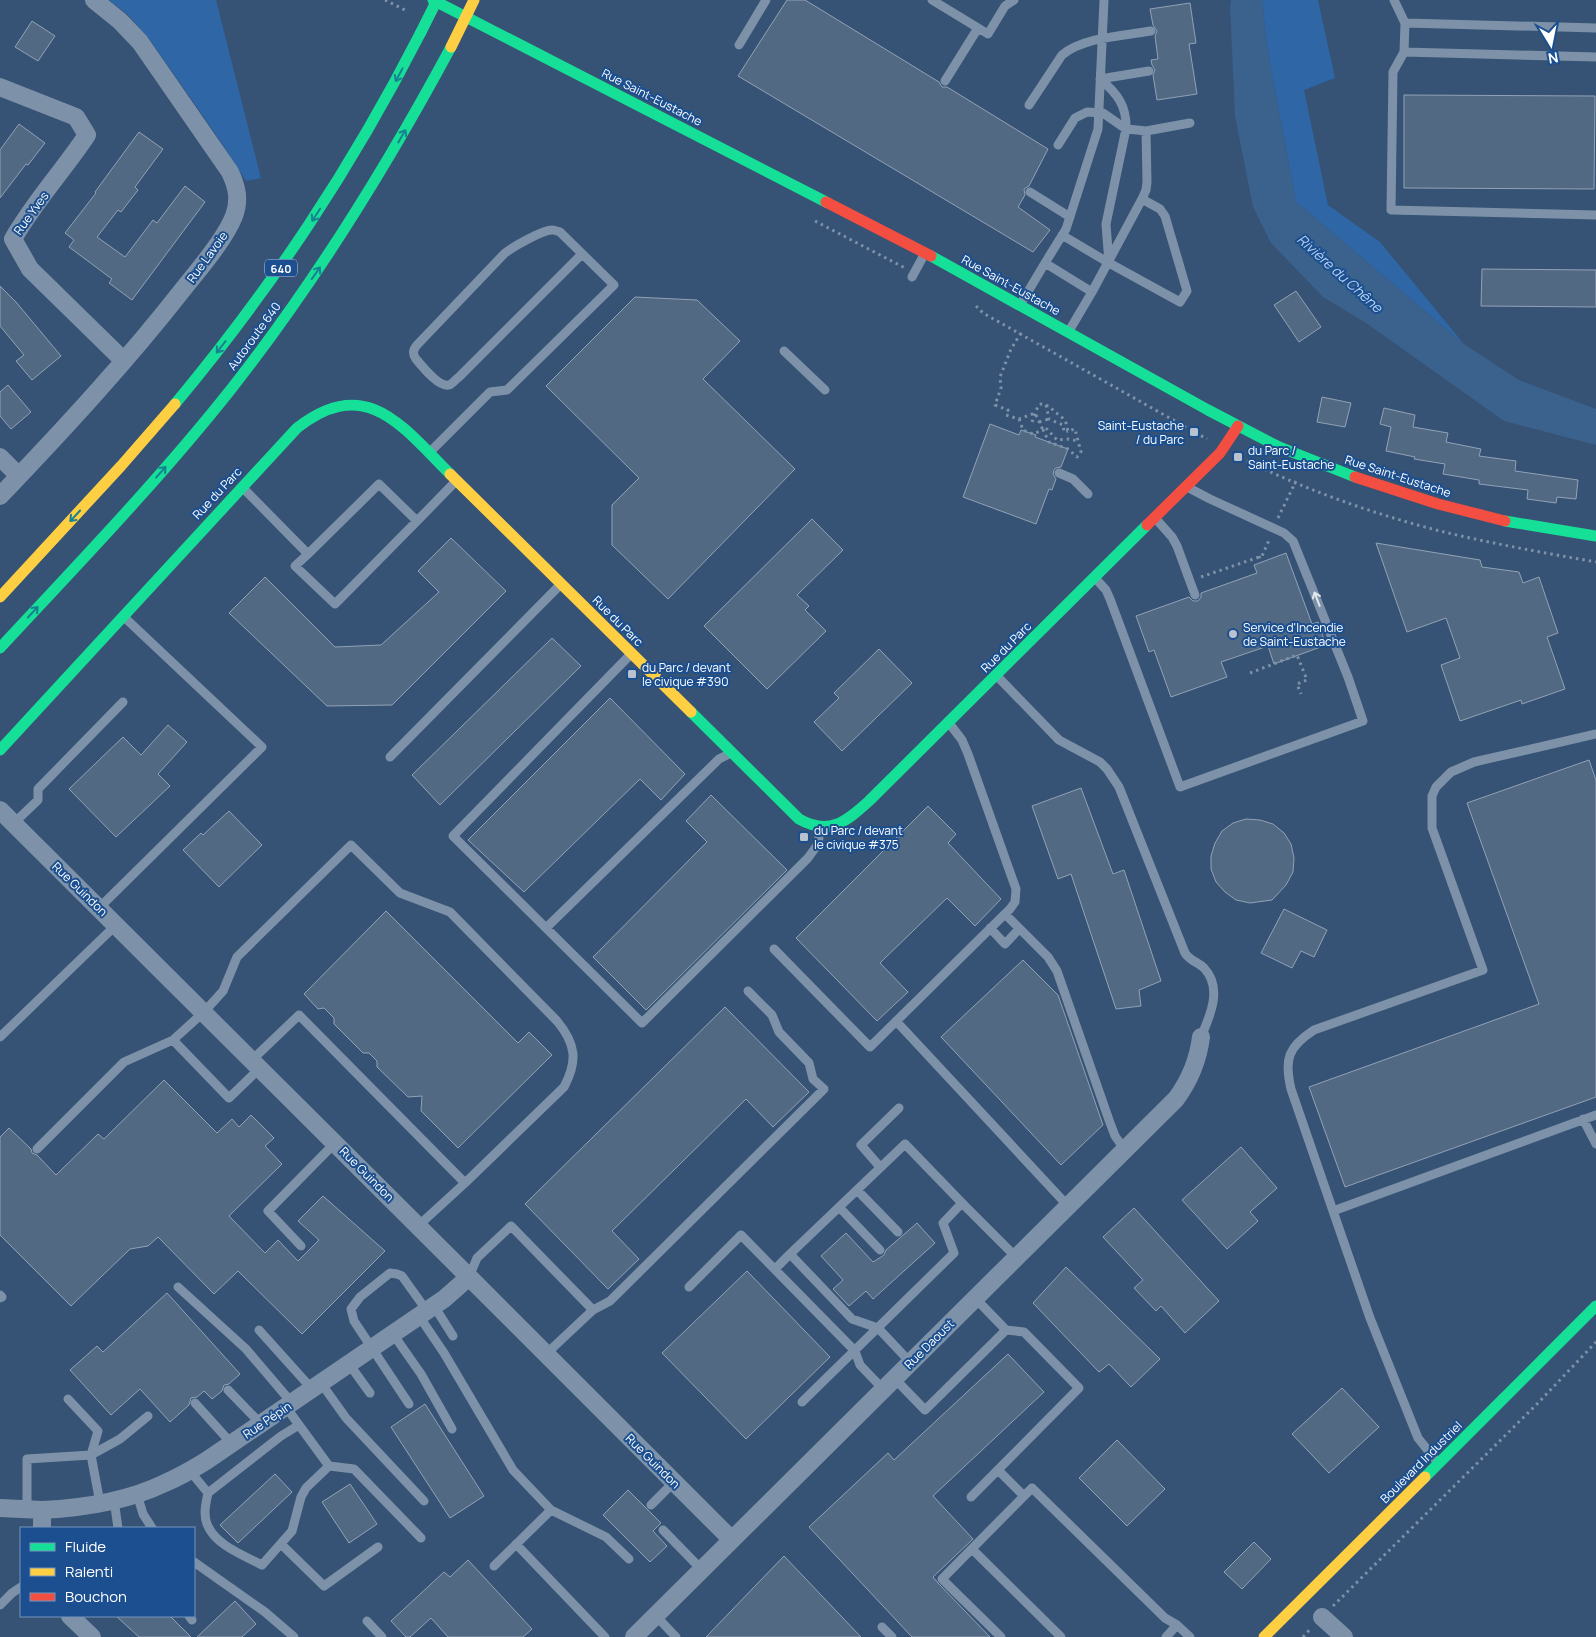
<svg xmlns="http://www.w3.org/2000/svg" width="1596" height="1637" font-family="Manrope,sans-serif">
	<style>
		.green { fill: #2f66a5 }
		.water { fill: #3b618d }
		.building { fill: #526984; stroke: #92a2b6 }
		.lines { fill: none; stroke-linecap: round; stroke-linejoin: round }
		.path { stroke: #7d92a8; stroke-width: 3; stroke-dasharray: 2.5 4; stroke-linecap: butt }
		.lane { stroke: #7d92a8; stroke-width: 9 }
		.street { stroke: #7d92a8; stroke-width: 18 }
		.fast { stroke: #16e098; stroke-width: 11 }
		.slow { stroke: #ffcf43; stroke-width: 11 }
		.jam { stroke: #f24e42; stroke-width: 11 }
		.fast-bridge { stroke: #16e098; stroke-width: 11 }
		.slow-bridge { stroke: #ffcf43; stroke-width: 11 }
		.oneway { stroke: #198292 }
		.oneway2 { stroke: #e5e9ee }
		.poi-dot { fill: #b9c2ce; stroke: #1b4f8f; stroke-width: 2 }
		.labels { text-anchor: middle; dominant-baseline: central; stroke-width: 4; stroke-linejoin: round; paint-order: stroke }
		.shield { fill: #1b4f8f; stroke: #bbcadd; stroke-width: 1 }
		.shield-label { font-size: 11px; font-weight: bold; fill: #fff }
		.street-label { font-size: 12px; fill: #fff; stroke: #1b4f8f }
		.poi-label { font-size: 12px; fill: #fff; stroke: #1b4f8f; text-anchor: start }
		.water-label { font-size: 14px; font-style: italic; fill: #b5d3f5; stroke: #1b4f8f }
	</style>
	<rect width="100%" height="100%" fill="#365274"/>
	<!-- green -->
	<path class="green" d="M109 0H216L261 178 246 181 221 142 150 40 128 15Z
		M1262 0H1318L1335 78 1304 90 1328 205 1380 242 1464 344 1296 202 1267 48Z"/>
	<!-- water -->
	<path class="water" d="M1231 0H1262L1267 48 1296 202 1464 344 1519 380 1596 409V445L1504 421 1366 323 1323 297 1271 243 1253 207 1235 116 1230 6Z"/>
	<!-- building -->
	<path class="building" d="M787 0H805L939 82 942 87H947L1048 149 1029 186 1024 189 1025 195 1018 207 1050 230 1033 252 738 76Z
		M1190 3 1196 43 1189 44 1197 94 1157 100 1153 75 1155 70 1152 65 1151 60 1158 59 1155 36 1157 31 1153 25 1150 9Z
		M32 21 55 36 38 61 15 47Z
		M1404 95 1595 96 1594 189 1404 188Z
		M19 124 45 143 28 165 26 164 0 198V150Z
		M139 132 163 149 135 187 138 190 121 212 118 210 97 237 125 257 153 220 157 223 185 186 205 202 132 300 109 283 112 279 69 247 74 240 65 233 96 193 95 192Z
		M1482 269 1596 270V307L1481 306Z
		M0 286 16 302 61 356 32 380 16 361 24 355 0 326Z
		M1296 291 1321 327 1299 342 1274 305Z
		M635 297 697 300 740 341 703 379 795 469 668 599 612 545V505L639 478 546 386Z
		M8 385 31 412 11 429 0 416V392Z
		M1322 397 1351 403 1345 427 1317 422Z
		M1384 408 1415 415 1413 427 1448 433 1446 442 1481 449 1479 456 1516 461 1515 471 1578 480 1576 499 1557 497 1556 503 1527 499 1528 490 1479 484V480L1443 474 1445 464 1414 459 1415 457 1386 451 1391 427 1380 424Z
		M990 424 1019 435 1021 430 1036 435 1035 437 1068 449 1061 467 1056 468 1054 470 1053 474 1056 479 1052 490 1049 489 1036 524 963 497Z
		M812 519 843 550 797 595 809 606 805 610 826 631 767 689 704 626Z
		M451 538 506 591 392 705 327 706 229 613 265 577 335 647 381 645 439 592 418 571Z
		M1376 543 1480 560 1482 567 1519 572 1523 583 1539 577 1558 633 1547 637 1565 689 1522 704 1521 700 1460 721 1441 665 1460 658 1446 618 1407 632Z
		M1286 553 1312 624 1318 622 1326 645 1274 664 1268 646 1221 662 1227 677 1171 697 1154 650 1149 652 1136 616 1189 597 1193 601H1198L1201 597V593L1257 573 1254 565Z
		M552 638 581 666 440 805 412 775Z
		M879 649 912 683 842 751 814 722 839 698 834 693Z
		M610 698 685 774 661 800 640 779 524 892 468 840Z
		M168 725 187 742 158 774 170 786 116 837 69 789 123 737 141 755Z
		M1589 760 1596 780V1097L1345 1187 1309 1087 1539 1004 1467 803Z
		M1081 788 1113 874 1124 870 1161 981 1139 990 1141 1006 1116 1009 1071 874 1058 879 1032 806Z
		M711 795 787 870 646 1010 593 957 707 842 686 821Z
		M928 806 956 834 948 843 1001 899 975 926 947 898 880 963 908 992 877 1021 796 938Z
		M229 811 262 845 219 887 183 850 201 833 203 835Z
		M1246 819 1260 820 1273 824 1284 833 1291 844 1294 858 1293 872 1286 885 1272 900 1250 903 1236 900 1225 892 1216 882 1211 869V856L1215 843 1222 831 1233 823Z
		M1284 909 1327 930 1314 957 1301 951 1292 968 1261 953Z
		M386 911 518 1043 529 1032 552 1055 458 1148 421 1111 422 1096 408 1097 377 1067V1061L369 1053H363L334 1024V1018L324 1008 318 1009 304 994Z
		M1023 960 1058 995 1103 1125 1061 1165 941 1037Z
		M725 1007 809 1092 773 1127 746 1099 612 1231 639 1259 608 1289 525 1204Z
		M164 1080 217 1133 232 1119 239 1127 251 1115 274 1138 265 1146 282 1164 229 1216 265 1253 278 1240 298 1261 319 1240 298 1221 323 1196 385 1251 302 1334 238 1271 214 1294 158 1237 148 1246 130 1249 71 1306 0 1235V1137L9 1128 31 1149 32 1153 37 1155 56 1175 98 1134 104 1139Z
		M1241 1147 1277 1188 1250 1212 1258 1221 1227 1249 1182 1200Z
		M1134 1208 1219 1301 1185 1333 1161 1306 1156 1311 1134 1288 1143 1280 1103 1237Z
		M917 1223 935 1243 873 1299 866 1291 849 1306 833 1289 843 1280 821 1256 846 1233 873 1262 884 1255 886 1250Z
		M1066 1267 1160 1359 1131 1387 1109 1364 1099 1372 1033 1303Z
		M747 1271 830 1357 746 1439 662 1353Z
		M167 1293 240 1374 229 1384 224 1385 222 1391 212 1399 204 1391 197 1397 191 1398 189 1405 170 1422 140 1389 111 1415 70 1370 97 1346 103 1352Z
		M1008 1354 1044 1392 933 1496 973 1539 933 1577 938 1583 990 1637H912L809 1527 888 1453 894 1460Z
		M1342 1388 1379 1427 1329 1473 1292 1434Z
		M425 1404 484 1496 450 1518 391 1427Z
		M1117 1440 1165 1489 1127 1526 1079 1478Z
		M275 1474 292 1492 238 1543 220 1525Z
		M350 1484 377 1524 349 1543 322 1502Z
		M628 1490 661 1523 653 1531 667 1546 650 1562 603 1515Z
		M1254 1542 1271 1559 1242 1589 1224 1572Z
		M784 1556 861 1637H706Z
		M468 1560 532 1629 523 1637H448L431 1618 410 1637H406L391 1621 444 1572 450 1577Z
		M235 1601 256 1624 242 1637H197Z
		M116 1616H170L191 1637H139Z"/>
	<g class="lines">
		<!-- path -->
		<path class="path" d="M385 0 407 11
			M815 221 905 268
			M976 306 983 313 1207 439
			M1021 333 1011 349 1000 377 1001 388 995 405 1008 410 1006 415 1019 419 1035 413 1043 430 1047 429 1057 440 1069 439 1078 441
			M1046 405 1049 419 1063 425 1064 432 1068 431
			M1019 419 1023 430 1033 434 1043 430 1049 442 1068 449 1077 457 1081 452 1075 429 1068 431 1066 423 1061 416 1056 413 1049 406 1041 404 1038 406 1032 422
			M1039 422 1049 419
			M1241 458C1303 489 1376 515 1444 532 1494 544 1545 553 1596 562
			M1278 518 1296 481
			M1259 556 1261 563
			M1201 577 1262 556 1270 538
			M1250 673 1297 655 1307 680 1297 684 1301 694
			M1333 1606 1538 1403 1596 1342
			M1303 1637 1311 1628"/>
		<!-- lane -->
		<path class="lane" d="M932 0 988 34 1005 6 1014 0
			M1394 0 1405 23
			M1596 28 1405 23 1404 52 1596 57
			M739 45 766 0
			M1404 52 1393 72 1391 210 1596 215
			M1100 79C1117 93 1127 106 1126 129L1106 224 1109 263
			M1100 79 1149 71
			M945 81 978 28
			M1029 105 1062 55C1084 37 1123 36 1151 31
			M1058 145 1075 118 1087 112 1103 113 1126 129 1137 130 1146 131 1190 123
			M1030 192 1070 217
			M1142 199 1146 190 1147 182 1146 131
			M1062 235 1109 263 1180 302 1187 291 1165 216 1160 209 1142 199 1092 292
			M1045 263 1066 229 1098 129 1104 0
			M912 277 925 253
			M1020 305 1045 263 1092 292 1069 331
			M784 351 825 390
			M430 452 490 392 507 390 614 285 560 232C557 231 555 230 552 230 542 230 513 247 505 253L417 345C413 350 412 353 416 359 422 366 439 388 449 385 452 384 456 379 459 377L582 254
			M1059 473 1073 479 1088 494
			M242 487 308 554 379 484 417 521 457 480
			M1156 519 1172 537 1177 546 1195 595
			M308 554 295 566 335 604 417 521
			M1096 579 1106 590 1110 599 1180 787 1363 721 1348 677 1293 541 1284 533 1210 499 1187 487
			M631 654 453 836 642 1023 808 858 818 844 820 830
			M997 676 1059 740 1100 762 1107 769 1119 787 1185 953C1190 961 1198 962 1204 968 1223 988 1210 1016 1201 1037
			M390 757 560 585
			M13 824 38 800V789L123 702
			M99 908 262 747 123 616
			M1005 914 1048 957 1057 971 1109 1120 1115 1136 1125 1150
			M546 928 719 759 731 753
			M990 928 1005 944 1019 929
			M774 949 870 1047 1010 909 1015 902 1016 889 968 754 962 740 949 723
			M896 1021 1068 1206
			M0 1037 116 925
			M252 1060 299 1015 465 1183 418 1226
			M260 1068 229 1098 173 1040 204 1012 223 991 237 957 351 845 400 893 450 912 557 1021C576 1044 578 1061 564 1087L465 1183
			M1583 1119 1596 1144
			M37 1149 124 1062 173 1040
			M880 1167 861 1145 899 1108
			M857 1190 898 1232
			M839 1207 880 1250
			M1333 1211 1291 1089C1284 1059 1288 1047 1314 1030L1483 970 1432 828V796L1436 787 1451 772 1474 762 1596 734
			M301 1246 268 1211 335 1143
			M790 1254 905 1144 962 1203
			M775 1269 790 1254 852 1319 878 1328 910 1362
			M469 1277 477 1258 511 1226 593 1310 546 1354
			M178 1287 246 1349 292 1403
			M689 1287 741 1235 855 1351 860 1365 883 1389
			M0 1295 2 1297 0 1298
			M434 1306 453 1336
			M593 1310 610 1301 824 1089 813 1079 809 1063 779 1032 772 1015 748 991
			M419 1316 444 1353 513 1470 551 1510 494 1566
			M259 1330 312 1389
			M393 1334 421 1374 452 1429
			M349 1364 370 1393
			M894 1378 925 1410 1006 1330 975 1298
			M321 1383 346 1418 424 1501
			M228 1390 261 1424
			M68 1399 98 1431 91 1455
			M802 1402 954 1253 943 1223 962 1203 1016 1257
			M195 1403 232 1444
			M409 1404 354 1321 351 1309 360 1297 390 1273 397 1274 402 1276 427 1311
			M299 1425 329 1466 354 1469 421 1538
			M91 1455 120 1439 148 1416
			M1438 1463 1418 1438 1370 1318 1333 1211 1596 1115
			M998 1470 1024 1496 942 1579 1001 1637
			M190 1471 208 1493 281 1436 299 1425 286 1407
			M208 1493C206 1503 203 1514 207 1524 215 1545 243 1555 262 1565L292 1531 301 1497 306 1488 329 1466
			M137 1494 143 1514 152 1528
			M1024 1496 1032 1488 1165 1618 1177 1625
			M971 1497 1079 1388 1024 1332 1006 1330
			M114 1500 118 1528
			M651 1505 674 1482
			M27 1509V1459L91 1455 100 1503
			M551 1510 606 1537 629 1559
			M663 1530 702 1570
			M281 1544 324 1586 378 1547
			M516 1544 605 1637
			M972 1549 1061 1637
			M194 1562 265 1612 294 1637
			M0 1605 12 1593 21 1587
			M189 1616 192 1620
			M656 1616 676 1637
			M367 1621 382 1637
			M882 1627 892 1637
			M1166 1637 1177 1625 1190 1637"/>
		<!-- street -->
		<path class="street" d="M0 87 76 117 87 135C63 171 34 202 13 239L30 269 124 361
			M0 457 19 476
			M0 496C64 429 127 361 184 288 200 268 225 239 234 216 240 200 237 187 230 172L140 42 120 21 94 0
			M0 810 469 1277 732 1540
			M0 1508 42 1510V1528
			M42 1510C83 1508 128 1501 165 1483 179 1477 193 1469 206 1461L419 1316 444 1299 469 1277
			M70 1616 92 1637
			M1322 1617 1344 1637
			M634 1637 1176 1099C1190 1080 1198 1061 1201 1037"/>
		<!-- fast -->
		<path class="fast" d="M433 0 826 202
			M931 256 1208 410 1277 446 1355 477
			M175 404C273 286 351 169 421 32
			M1505 521 1596 536
			M0 648C79 563 160 479 232 388 316 281 387 166 451 47
			M691 712 799 819C829 836 846 822 869 801L1147 525
			M0 750 297 428C366 374 402 426 450 474
			M1425 1477 1596 1306"/>
		<!-- slow -->
		<path class="slow" d="M450 474 691 712
			M0 597 121 466 175 404
			M1264 1637 1425 1477"/>
		<!-- jam -->
		<path class="jam" d="M826 202 931 256
			M1355 477 1438 504 1505 521
			M1147 525 1220 453 1238 426"/>
		<!-- fast-bridge -->
		<path class="fast-bridge" d="M421 32 437 0"/>
		<!-- slow-bridge -->
		<path class="slow-bridge" d="M451 47 474 0"/>
	</g>
	<!-- one-way arrows -->
	<defs><path id="oneway-shaft" d="M-6 0H5M1.5-3L5.5 0L1.5 3" fill="none" stroke-width="1.6" stroke-linecap="round" stroke-linejoin="round" transform="scale(1.25)"/></defs>
	<g class="oneway">
		<use href="#oneway-shaft" transform="translate(399 75) rotate(118)"/>
		<use href="#oneway-shaft" transform="translate(402 136) rotate(-60)"/>
		<use href="#oneway-shaft" transform="translate(316 215) rotate(123)"/>
		<use href="#oneway-shaft" transform="translate(316 273) rotate(-55)"/>
		<use href="#oneway-shaft" transform="translate(221 347) rotate(128)"/>
		<use href="#oneway-shaft" transform="translate(161 472) rotate(-48)"/>
		<use href="#oneway-shaft" transform="translate(75 516) rotate(133)"/>
		<use href="#oneway-shaft" transform="translate(33 612) rotate(-47)"/>
	</g>
	<use class="oneway2" href="#oneway-shaft" transform="translate(1317 599) rotate(-111)"/>
	<!-- markers -->
	<g class="poi-dot">
		<rect x="1189" y="427" width="10" height="10" rx="2.5"/>
		<rect x="1233" y="452" width="10" height="10" rx="2.5"/>
		<circle cx="1233" cy="634" r="5"/>
		<rect x="627" y="669" width="10" height="10" rx="2.5"/>
		<rect x="799" y="832" width="10" height="10" rx="2.5"/>
	</g>
	<g class="labels">
		<!-- shield labels -->
		<rect class="shield" x="265" y="259.5" width="32" height="17" rx="4"/>
		<g class="shield-label">
			<text x="281" y="268">640</text>
		</g>
		<!-- street labels -->
		<g class="street-label">
			<text transform="translate(652 97) rotate(27)">Rue Saint-Eustache</text>
			<text transform="translate(31 213) rotate(-54)">Rue Yves</text>
			<text transform="translate(207 257) rotate(-54)">Rue Lavoie</text>
			<text transform="translate(1011 285) rotate(29)">Rue Saint-Eustache</text>
			<text transform="translate(254 336) rotate(-54)">Autoroute 640</text>
			<text transform="translate(1398 476) rotate(18)">Rue Saint-Eustache</text>
			<text transform="translate(217 493) rotate(-47)">Rue du Parc</text>
			<text transform="translate(618 621) rotate(45)">Rue du Parc</text>
			<text transform="translate(1006 647) rotate(-45)">Rue du Parc</text>
			<text transform="translate(80 889) rotate(44)">Rue Guindon</text>
			<text transform="translate(367 1174) rotate(45)">Rue Guindon</text>
			<text transform="translate(929 1344) rotate(-45)">Rue Daoust</text>
			<text transform="translate(267 1420) rotate(-34)">Rue Pépin</text>
			<text transform="translate(653 1461) rotate(45)">Rue Guindon</text>
			<text transform="translate(1421 1462) rotate(-45)">Boulevard Industriel</text>
		</g>
		<!-- poi labels -->
		<g class="poi-label">
			<text x="1184" y="425" text-anchor="end">Saint-Eustache<tspan x="1184" dy="14">/ du Parc</tspan></text>
			<text x="1248" y="450">du Parc /<tspan x="1248" dy="14">Saint-Eustache</tspan></text>
			<text x="1243" y="627">Service d'Incendie<tspan x="1243" dy="14">de Saint-Eustache</tspan></text>
			<text x="642" y="667">du Parc / devant<tspan x="642" dy="14">le civique #390</tspan></text>
			<text x="814" y="830">du Parc / devant<tspan x="814" dy="14">le civique #375</tspan></text>
		</g>
		<!-- water labels -->
		<g class="water-label">
			<text transform="translate(1340 273) rotate(42)">Rivière du Chêne</text>
		</g>
	</g>
	<!-- legend -->
	<rect x="20" y="1527" width="175" height="90" fill="#1b4f8f" stroke="#7695bc"/>
	<rect x="30" y="1543" width="25" height="8" fill="#16e098" stroke="#7695bc"/>
	<text x="65" y="1552" font-size="15" fill="#ffffff">Fluide</text>
	<rect x="30" y="1568" width="25" height="8" fill="#ffcf43" stroke="#7695bc"/>
	<text x="65" y="1577" font-size="15" fill="#ffffff">Ralenti</text>
	<rect x="30" y="1593" width="25" height="8" fill="#f24e42" stroke="#7695bc"/>
	<text x="65" y="1602" font-size="15" fill="#ffffff">Bouchon</text>
	<!-- north arrow -->
	<g transform="translate(1551 45) rotate(170)" stroke="#1b4f8f" stroke-width="4" paint-order="stroke">
	<path d="M0-4L9 19L0 12L-9 19Z" fill="#ffffff"/>
	<text y="-8" font-size="14" font-weight="bold" text-anchor="middle" fill="#ffffff">N</text>
	</g>
</svg>
